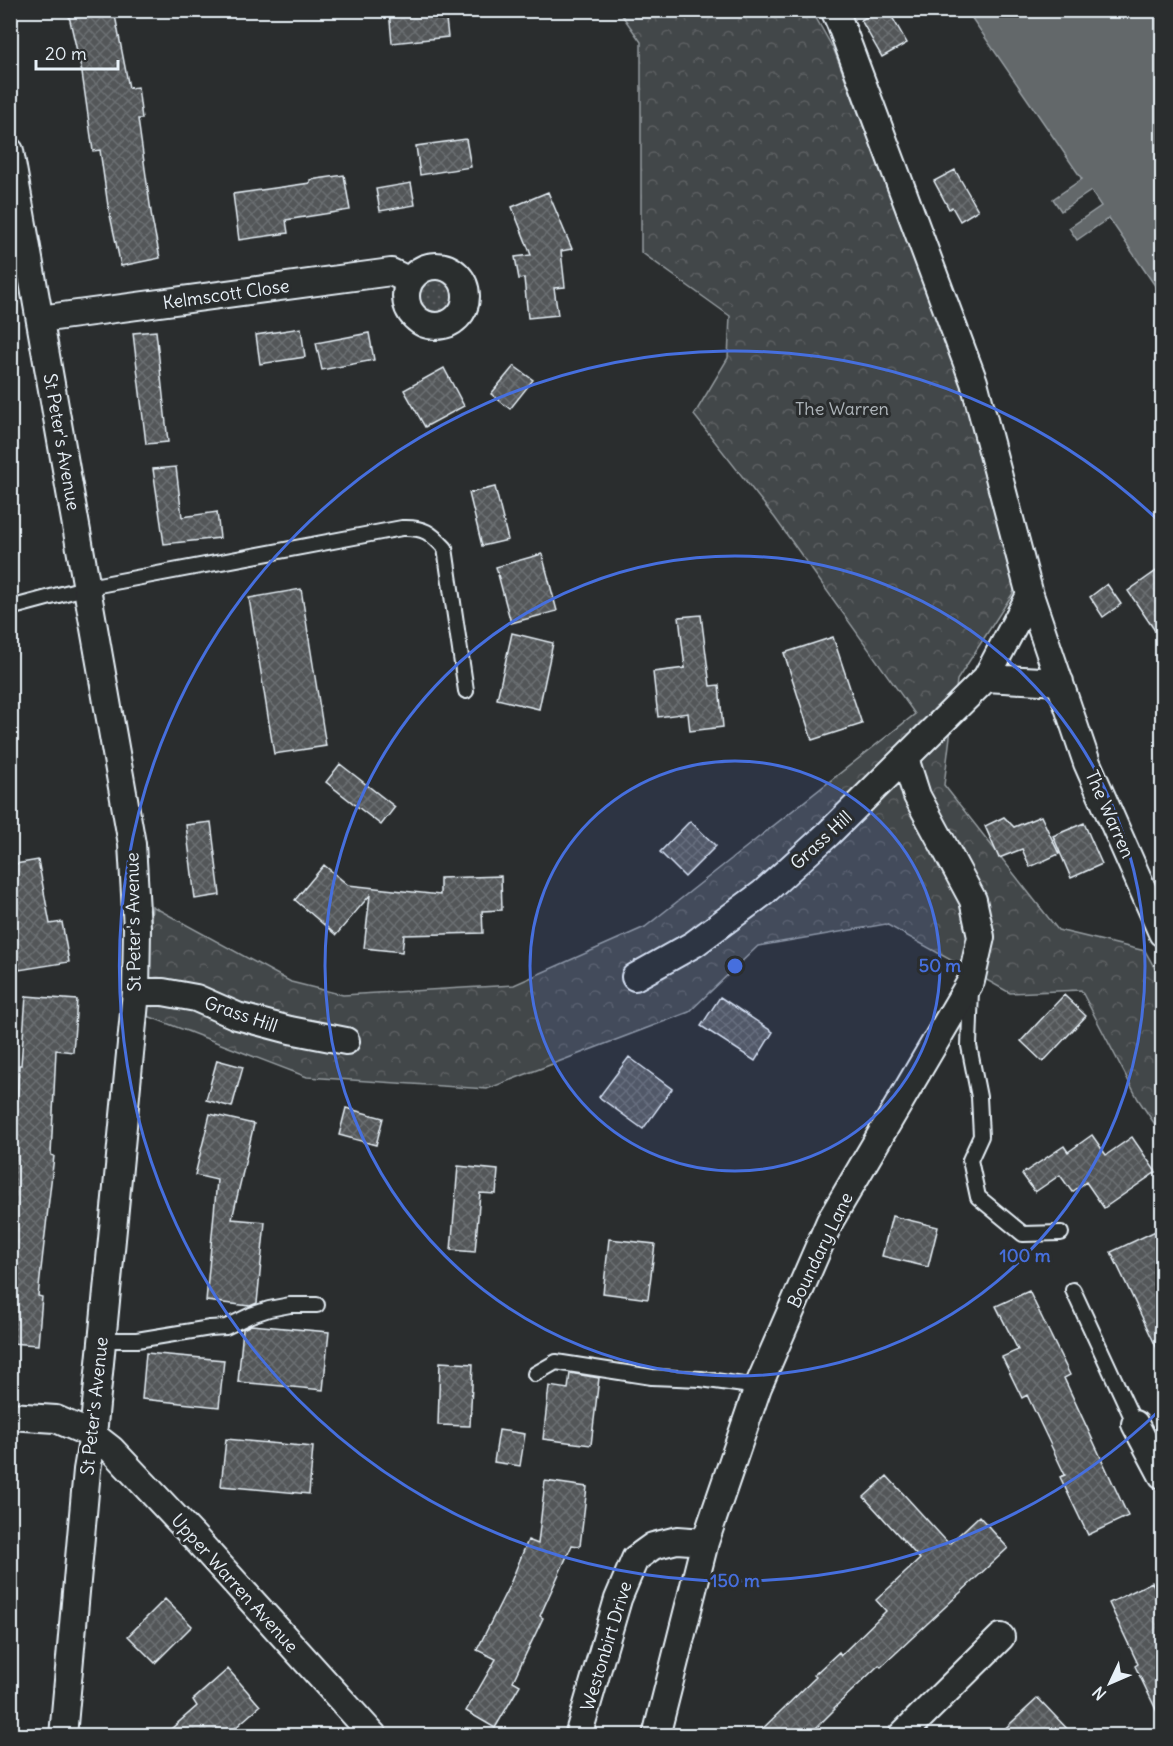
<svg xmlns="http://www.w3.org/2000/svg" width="1173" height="1746" font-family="Delius,sans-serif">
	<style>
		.grass { fill: url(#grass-dots); stroke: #959ca0; stroke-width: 1.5 }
		.forest { fill: url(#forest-crowns); stroke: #959ca0; stroke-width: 1.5 }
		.water { fill: #63686b; stroke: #989fa3; stroke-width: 1.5 }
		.building { fill: url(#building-cross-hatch); stroke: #e8f1f8; stroke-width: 1.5 }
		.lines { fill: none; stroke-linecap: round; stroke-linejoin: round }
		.lane-casing { stroke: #e8f1f8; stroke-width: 18 }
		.street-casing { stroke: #e8f1f8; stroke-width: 30 }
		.lane { stroke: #2a2d2e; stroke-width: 14 }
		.street { stroke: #2a2d2e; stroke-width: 26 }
		.ring { fill: none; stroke: #466fde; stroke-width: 3 }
		.labels { text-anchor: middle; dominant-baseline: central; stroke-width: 6; stroke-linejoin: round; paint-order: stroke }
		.street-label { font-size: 18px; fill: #e8f1f8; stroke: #2a2d2e }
		.park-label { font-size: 18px; fill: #aeb5ba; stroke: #2a2d2e }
		.centre { fill: #466fde; stroke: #2a2d2e; stroke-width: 3 }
		.ring-label { font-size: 18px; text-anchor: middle; font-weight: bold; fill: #466fde; stroke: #2a2d2e; stroke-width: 6; stroke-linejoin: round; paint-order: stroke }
	</style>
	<defs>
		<pattern id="grass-dots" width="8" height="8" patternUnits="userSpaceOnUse" patternTransform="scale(1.5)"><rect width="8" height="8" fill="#424648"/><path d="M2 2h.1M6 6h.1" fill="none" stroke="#5d6163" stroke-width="1.8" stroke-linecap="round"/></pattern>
		<pattern id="forest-crowns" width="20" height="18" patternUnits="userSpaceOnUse" patternTransform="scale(1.5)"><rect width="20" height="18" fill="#424648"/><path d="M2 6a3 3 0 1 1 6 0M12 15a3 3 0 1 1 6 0" fill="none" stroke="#5d6163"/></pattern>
		<pattern id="building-cross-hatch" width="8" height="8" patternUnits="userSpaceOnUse" patternTransform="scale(1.5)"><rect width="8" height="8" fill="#535759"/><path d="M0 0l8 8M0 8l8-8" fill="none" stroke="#6c7072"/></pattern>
	</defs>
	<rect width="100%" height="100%" fill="#2a2d2e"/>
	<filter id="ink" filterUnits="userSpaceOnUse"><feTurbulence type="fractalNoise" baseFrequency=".0167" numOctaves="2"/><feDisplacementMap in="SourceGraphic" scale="12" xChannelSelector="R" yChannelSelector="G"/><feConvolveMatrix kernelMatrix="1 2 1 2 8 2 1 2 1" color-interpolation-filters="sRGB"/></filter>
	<g filter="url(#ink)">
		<!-- grass -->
		<path class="grass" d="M420 297a18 18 0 1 1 36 0a18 18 0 1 1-36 0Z"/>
		<!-- forest -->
		<path class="forest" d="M619 11H812L834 50 959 373 1015 590 957 680 944 785 1058 930 1145 951 1162 981V1135L1138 1099 1081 990 1010 993 886 924 758 946 689 1012 487 1089 307 1077 145 1015 152 906 291 982 343 995 514 985 645 927 915 714 775 518 694 415 728 358 730 316 641 252V42Z"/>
		<!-- water -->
		<path class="water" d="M967 11H1162V296L1109 218 1077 240 1069 228 1101 206 1091 191 1061 211 1053 199 1082 179Z"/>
		<!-- building -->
		<path class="building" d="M98 10H114L129 88 138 87 142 119H138L152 219 160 258 121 266 108 206 100 150 93 151 82 73 69 16Z
			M389 10H445L448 37 392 43Z
			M879 10H888L907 43 882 57 861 20Z
			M466 139 471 167 420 175 416 146Z
			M955 170 978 210 960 221 952 207 949 209 934 181Z
			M344 175 350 210 286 220 288 233 239 240 233 194 310 183V180Z
			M411 183 415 205 380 211 376 189Z
			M548 192 572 249 561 251 565 287 554 288 558 315 528 318 524 278 519 279 515 257 531 255 512 207Z
			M301 328 305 357 260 364 256 335Z
			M156 331 168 442 146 444 133 333Z
			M369 333 374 360 322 370 316 343Z
			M514 366 533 380 510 409 491 394Z
			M444 368 464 406 425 427 404 390Z
			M176 467 182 517 217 512 220 538 164 544 153 469Z
			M495 487 508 540 482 546 469 493Z
			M542 554 557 611 511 623 496 567Z
			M1162 567V641L1128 591Z
			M1107 584 1121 604 1103 617 1090 597Z
			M301 589 326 746 274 754 249 598Z
			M701 615 710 686 719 685 723 727 690 731 688 713 658 717 653 672 685 668 679 617Z
			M512 633 553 643 539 709 497 699Z
			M833 637 862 724 812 740 784 653Z
			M340 764 395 807 381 825 326 782Z
			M1041 816 1059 854 1030 867 1022 849 999 858 985 826 1004 817 1014 827Z
			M690 821 716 846 685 877 660 852Z
			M211 822 220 895 195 899 186 825Z
			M1084 823 1102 864 1071 878 1053 836Z
			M38 860 50 924 62 922 69 962 19 970 10 918V865Z
			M324 865 348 885 440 895V878L501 876 502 910 482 911 483 933 404 935 402 952 364 948 370 895 336 935 295 900Z
			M1064 995 1086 1016 1043 1062 1021 1041Z
			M26 996 77 1000 73 1052 56 1050 51 1155 54 1156 38 1296 42 1297 38 1345 10 1343V1281L15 1226H10V1168L12 1152H14L19 1065H21Z
			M720 997 773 1032 755 1061 701 1026Z
			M629 1057 672 1089 643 1129 599 1097Z
			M217 1060 243 1067 232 1107 206 1100Z
			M346 1108 383 1118 376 1145 339 1135Z
			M210 1114 254 1124 232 1219 265 1222 257 1303 250 1306 206 1301 217 1180 195 1175Z
			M1092 1135 1106 1155 1132 1137 1156 1172 1104 1208 1086 1182 1072 1192 1060 1175 1035 1192 1022 1174 1064 1146 1068 1152Z
			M458 1166 498 1170 496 1194 480 1193 475 1252 451 1250Z
			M892 1216 938 1227 928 1267 882 1256Z
			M1162 1228V1359L1111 1252Z
			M609 1239 655 1244 648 1299 603 1293Z
			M1029 1291 1070 1375 1064 1378 1128 1516 1088 1535 1060 1477 1065 1475 1027 1395 1022 1398 1002 1357 1018 1350 996 1306Z
			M251 1325 329 1332 323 1390 238 1382 243 1329Z
			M146 1353 224 1360 219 1407 142 1399Z
			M440 1362 473 1364 470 1426 438 1425Z
			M570 1373 599 1378 591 1445 543 1439 549 1386 568 1389Z
			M499 1430 525 1434 520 1466 494 1462Z
			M226 1439 313 1447 309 1494 221 1486Z
			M887 1476 949 1544 979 1516 1008 1548 881 1667 879 1665 834 1708 835 1709 808 1736H755L816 1677 814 1675 839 1652 841 1655 886 1611 876 1600 920 1559 864 1497Z
			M545 1481 587 1487 580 1546 572 1545 540 1616 543 1618 513 1681 520 1685 495 1728 466 1711 496 1659 477 1650 510 1584 528 1540 538 1544Z
			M1152 1582 1162 1603V1722L1135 1666 1138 1664 1109 1603Z
			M165 1599 192 1626 155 1663 128 1636Z
			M228 1669 260 1706 226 1736H163L197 1706 193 1700Z
			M1038 1698 1074 1736H997Z"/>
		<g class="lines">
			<!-- lane casing -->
			<g class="lane-casing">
				<path id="lane" d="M10 608 88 587 402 528C424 527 431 533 445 548L466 691
					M971 989 969 1046 979 1097 981 1136 970 1160 978 1197 1023 1234 1061 1233
					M1073 1290 1135 1424
					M101 1340H137L210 1328 226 1327 251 1315 269 1309 290 1305H317
					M535 1374 556 1362 652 1377 701 1379 758 1387"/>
			</g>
			<!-- street casing -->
			<g class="street-casing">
				<path id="street" d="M834 10 840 23 974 382 1030 595 1087 763 1162 933
					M10 151 132 844 137 928 136 992 93 1435 87 1470 63 1736
					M406 296a30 30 0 1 1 60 0a30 30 0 1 1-60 0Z
					M40 319 391 272 410 281
					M986 678 1060 682
					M635 977 694 944 763 893 828 834 986 678 1030 595
					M136 992H163L196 998 237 1016 290 1030 346 1041
					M10 1416 56 1419 93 1435 111 1449 194 1537 374 1736
					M1135 1424 1162 1475
					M578 1736 618 1599 635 1559 653 1546 677 1540 705 1542
					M656 1736 705 1542 758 1387 830 1221 971 981 981 937 973 900 917 796 905 758
					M901 1736 1001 1637"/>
			</g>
			<!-- lane -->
			<use href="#lane" class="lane"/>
			<!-- street -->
			<use href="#street" class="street"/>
		</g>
	</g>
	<!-- distance rings -->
	<circle cx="735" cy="966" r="205" fill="#466fde" fill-opacity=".12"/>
	<g class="ring">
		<circle cx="735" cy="966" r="205"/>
		<circle cx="735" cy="966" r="410"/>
		<path d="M1162 1408A615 615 0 1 1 1162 524"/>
	</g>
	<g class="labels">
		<!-- street labels -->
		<g class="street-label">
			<text transform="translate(226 294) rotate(-8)">Kelmscott Close</text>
			<text transform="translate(62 442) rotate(80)">St Peter's Avenue</text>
			<text transform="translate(1110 814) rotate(66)">The Warren</text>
			<text transform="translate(821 840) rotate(-43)">Grass Hill</text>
			<text transform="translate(133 922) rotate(-91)">St Peter's Avenue</text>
			<text transform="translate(241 1014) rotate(19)">Grass Hill</text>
			<text transform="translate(820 1250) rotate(-64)">Boundary Lane</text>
			<text transform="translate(94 1406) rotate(-84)">St Peter's Avenue</text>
			<text transform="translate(235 1583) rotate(48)">Upper Warren Avenue</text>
			<text transform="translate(606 1646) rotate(-73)">Westonbirt Drive</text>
		</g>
		<!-- park labels -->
		<g class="park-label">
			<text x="842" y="408">The Warren</text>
		</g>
	</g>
	<circle cx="735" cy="966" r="9" class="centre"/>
	<g class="ring-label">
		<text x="940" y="972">50 m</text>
		<text x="1025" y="1262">100 m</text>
		<text x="735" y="1587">150 m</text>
	</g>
	<!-- margin -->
	<rect width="1173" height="1746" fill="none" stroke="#2a2d2e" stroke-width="36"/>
	<rect x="18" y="18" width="1137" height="1710" fill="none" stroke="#e8f1f8" stroke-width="2" filter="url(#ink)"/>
	<!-- north arrow -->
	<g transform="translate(1110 1683) rotate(226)" stroke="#2a2d2e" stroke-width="4.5" paint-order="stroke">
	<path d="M0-4.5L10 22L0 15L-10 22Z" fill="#e8f1f8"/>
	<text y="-9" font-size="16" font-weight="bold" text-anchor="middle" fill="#e8f1f8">N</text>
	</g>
	<!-- scale -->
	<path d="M36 60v9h82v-9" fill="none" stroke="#e8f1f8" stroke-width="3"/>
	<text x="45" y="60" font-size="18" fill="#e8f1f8" stroke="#2a2d2e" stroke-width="4.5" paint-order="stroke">20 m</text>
</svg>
